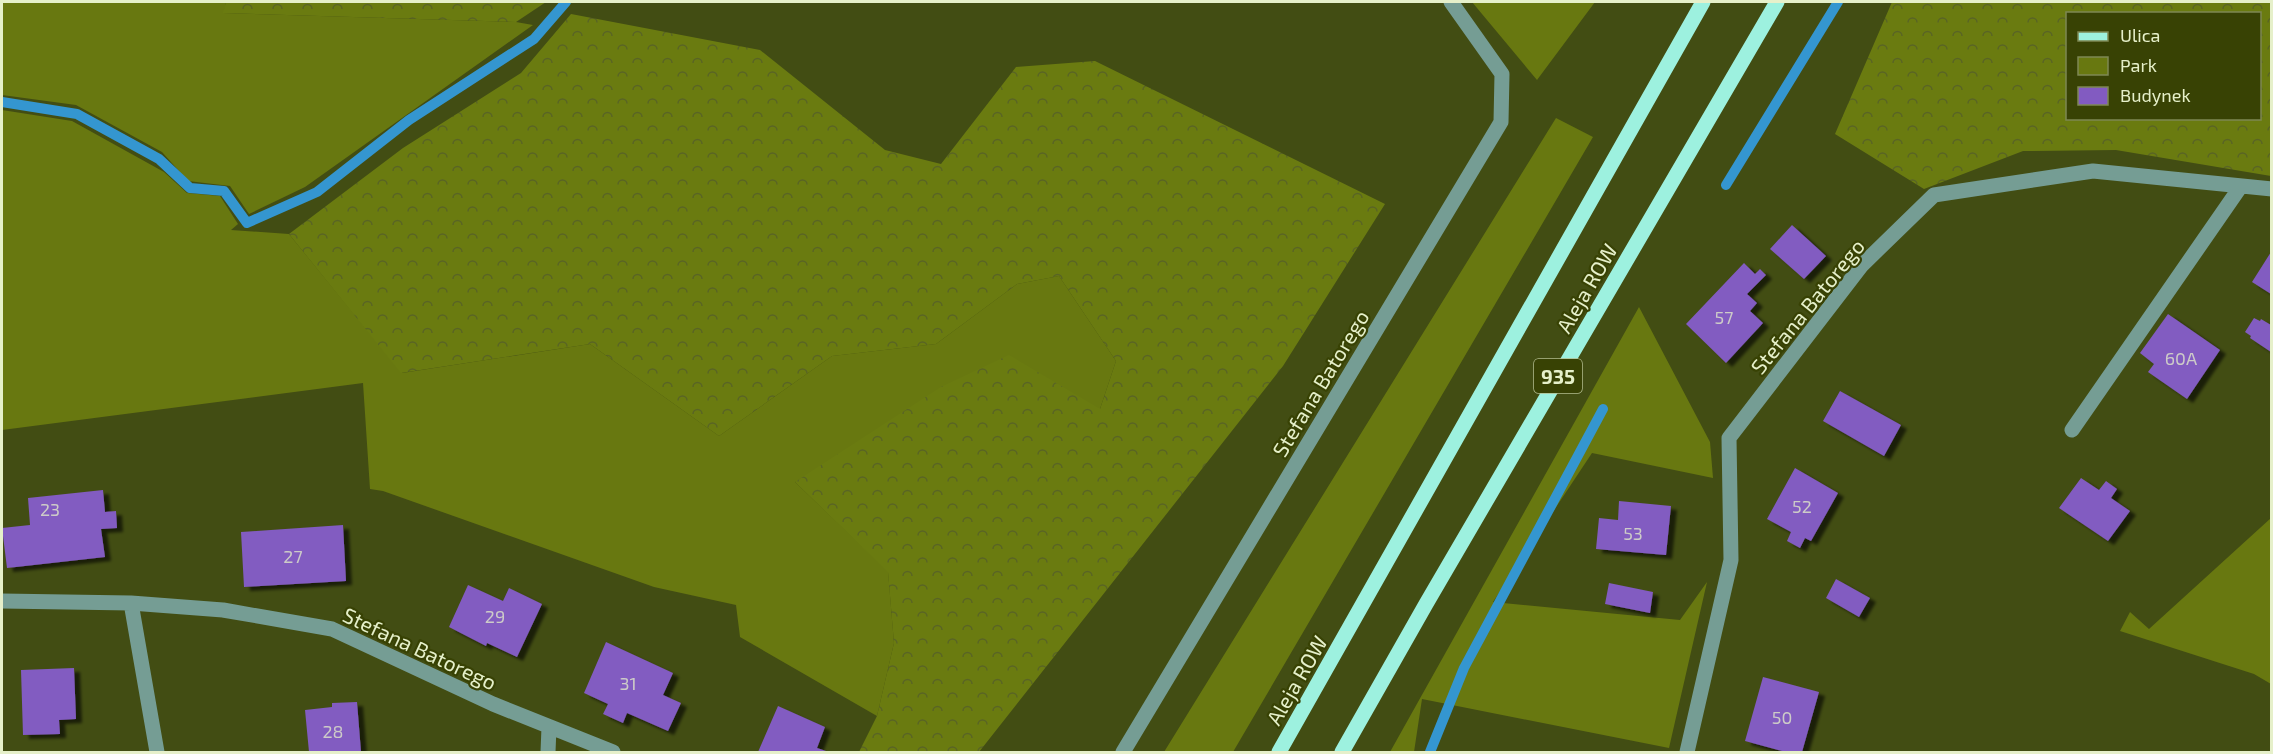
<svg xmlns="http://www.w3.org/2000/svg" width="2273" height="754" font-family="'Exo 2',sans-serif">
	<style>
		.green { fill: #687810 }
		.forest { fill: url(#forest-crowns); fill-rule: evenodd }
		.lines { fill: none; stroke-linecap: round; stroke-linejoin: round }
		.stream { stroke: #3496d0; stroke-width: 10 }
		.building { fill: #825bc1; filter: url(#shadow) }
		.minor { stroke: #759d94; stroke-width: 15 }
		.major { stroke: #9df1df; stroke-width: 15 }
		.labels { text-anchor: middle; dominant-baseline: central; stroke-width: 4.5; stroke-linejoin: round; paint-order: stroke }
		.number-label { font-size: 18px; fill: #cdcbc8 }
		.shield { fill: #384204; stroke: #b2bc8f; stroke-width: 1.5 }
		.shield-label { font-size: 20px; font-weight: bold; fill: #e6f0ca }
		.street-label { font-size: 21px; fill: #e6f0ca; stroke: #384204 }
	</style>
	<defs>
		<pattern id="forest-crowns" width="20" height="18" patternUnits="userSpaceOnUse" patternTransform="scale(1.5)"><rect width="20" height="18" fill="#6a7b10"/><path d="M2 6a3 3 0 1 1 6 0M12 15a3 3 0 1 1 6 0" fill="none" stroke="#596424"/></pattern>
		<filter id="shadow"><feDropShadow dx="6" dy="4" stdDeviation="1.5" flood-color="#0009"/></filter>
	</defs>
	<rect width="100%" height="100%" fill="#424d13"/>
	<!-- green -->
	<path class="green" d="M2 2H226L224 13 516 22 533 25 305 187 249 214 230 186 188 181 162 152 76 105 2 95Z
		M1472 2H1595L1537 80Z
		M2 110 72 121 164 172 187 193 220 196 238 224 231 230 289 234 402 373 590 344 719 436 832 356 936 344 1017 284 1059 276 1116 361 1100 409 795 482 888 571 894 643 877 716 740 637 736 605 654 587 383 491 370 489 363 383 2 430Z
		M1556 118 1593 137 1233 752H1164Z
		M1639 307 1710 442 1713 478 1592 453 1493 602 1680 620 1707 582 1669 748 1422 699 1414 752H1390Z
		M2271 518V684L2254 674 2120 631 2130 612 2149 629Z"/>
	<!-- forest -->
	<path class="forest" d="M226 2H546L516 22 223 13Z
		M1892 2H2271V176L2116 150 2023 151 1924 189 1835 134ZM2068 14H2260V118H2068Z
		M571 14 760 50 885 150 941 164 1016 67 1095 61 1385 204 1283 366 979 752H859L877 716 894 643 888 572 795 482 941 387 1009 355 1100 409 1116 361 1059 276 1017 284 936 344 832 356 719 436 590 344 401 373 289 234 403 148 521 73Z"/>
	<g class="lines">
		<!-- stream -->
		<path class="stream" d="M2 102 77 114 159 159 190 188 224 191 247 223 317 192 409 120 534 39 566 2
			M1726 185 1838 2
			M1430 752 1464 668 1603 409"/>
	</g>
	<!-- building -->
	<path class="building" d="M1792 225 1826 256 1804 279 1770 249Z
		M2271 252V294L2252 282Z
		M1744 263 1755 274 1760 269 1766 275 1747 294 1757 303 1750 311 1763 323 1726 363 1686 324Z
		M2168 314 2220 350 2187 399 2148 372 2154 364 2140 353Z
		M2254 318 2260 321 2261 319 2271 325V352L2250 338 2251 336 2245 332Z
		M1840 391 1901 425 1884 456 1823 421Z
		M1795 468 1838 493 1811 541 1805 538 1800 548 1787 541 1791 532 1767 519Z
		M2081 478 2099 490 2106 481 2117 489 2111 498 2130 511 2108 541 2059 508Z
		M103 490 105 512 116 511 117 528 101 529 105 557 7 568 2 528 30 525 28 498Z
		M1619 501 1671 506 1666 555 1596 549 1599 518 1618 520Z
		M343 525 346 581 244 587 241 532Z
		M1836 579 1870 598 1859 617 1826 598Z
		M1609 583 1653 592 1650 613 1605 604Z
		M468 585 503 601 509 588 542 604 517 657 487 643 486 646 449 627Z
		M606 642 673 673 663 695 681 703 668 731 627 713 623 723 603 714 608 704 584 693Z
		M74 668 76 719 59 720 60 734 23 735 21 670Z
		M1763 677 1819 692 1802 752H1786L1745 741Z
		M357 702 361 752H309L305 710 332 707V703Z
		M778 706 825 727 817 748 829 752H758Z"/>
	<g class="lines">
		<!-- minor -->
		<path class="minor" d="M2072 430 2241 186
			M2 601 131 603 223 610 332 629 493 704 613 752
			M131 603 157 752
			M548 752 549 727
			M1123 752 1501 122 1502 74 1451 2
			M1687 752 1731 560 1729 438 1862 265 1934 195 2093 171 2272 189"/>
		<!-- major -->
		<path class="major" d="M1279 752 1703 2
			M1342 752 1426 604 1777 2"/>
	</g>
	<g class="labels">
		<!-- number labels -->
		<g class="number-label">
			<text x="1724" y="317">57</text>
			<text x="2181" y="358">60A</text>
			<text x="1802" y="506">52</text>
			<text x="50" y="509">23</text>
			<text x="1633" y="533">53</text>
			<text x="293" y="556">27</text>
			<text x="495" y="616">29</text>
			<text x="628" y="683">31</text>
			<text x="1782" y="717">50</text>
			<text x="333" y="731">28</text>
		</g>
		<!-- shield labels -->
		<rect class="shield" x="1534" y="359" width="48" height="34" rx="4.5"/>
		<g class="shield-label">
			<text x="1558" y="376">935</text>
		</g>
		<!-- street labels -->
		<g class="street-label">
			<text transform="translate(1586 288) rotate(-60)">Aleja ROW</text>
			<text transform="translate(1807 306) rotate(-51)">Stefana Batorego</text>
			<text transform="translate(1320 383) rotate(-59)">Stefana Batorego</text>
			<text transform="translate(420 648) rotate(25)">Stefana Batorego</text>
			<text transform="translate(1296 680) rotate(-60)">Aleja ROW</text>
		</g>
	</g>
	<!-- border -->
	<rect width="2273" height="754" fill="none" stroke="#e6f0ca" stroke-width="6"/>
	<!-- legend -->
	<rect x="2066" y="12" width="195" height="108" fill="#384204" stroke="#7e8853" stroke-width="1.5"/>
	<rect x="2078" y="32" width="30" height="9" fill="#9df1df" stroke="#7e8853" stroke-width="1.5"/>
	<text x="2120" y="42" font-size="18" fill="#e6f0ca">Ulica</text>
	<rect x="2078" y="57" width="30" height="18" fill="#687810" stroke="#7e8853" stroke-width="1.5"/>
	<text x="2120" y="72" font-size="18" fill="#e6f0ca">Park</text>
	<rect x="2078" y="87" width="30" height="18" fill="#825bc1" stroke="#7e8853" stroke-width="1.5"/>
	<text x="2120" y="102" font-size="18" fill="#e6f0ca">Budynek</text>
</svg>
